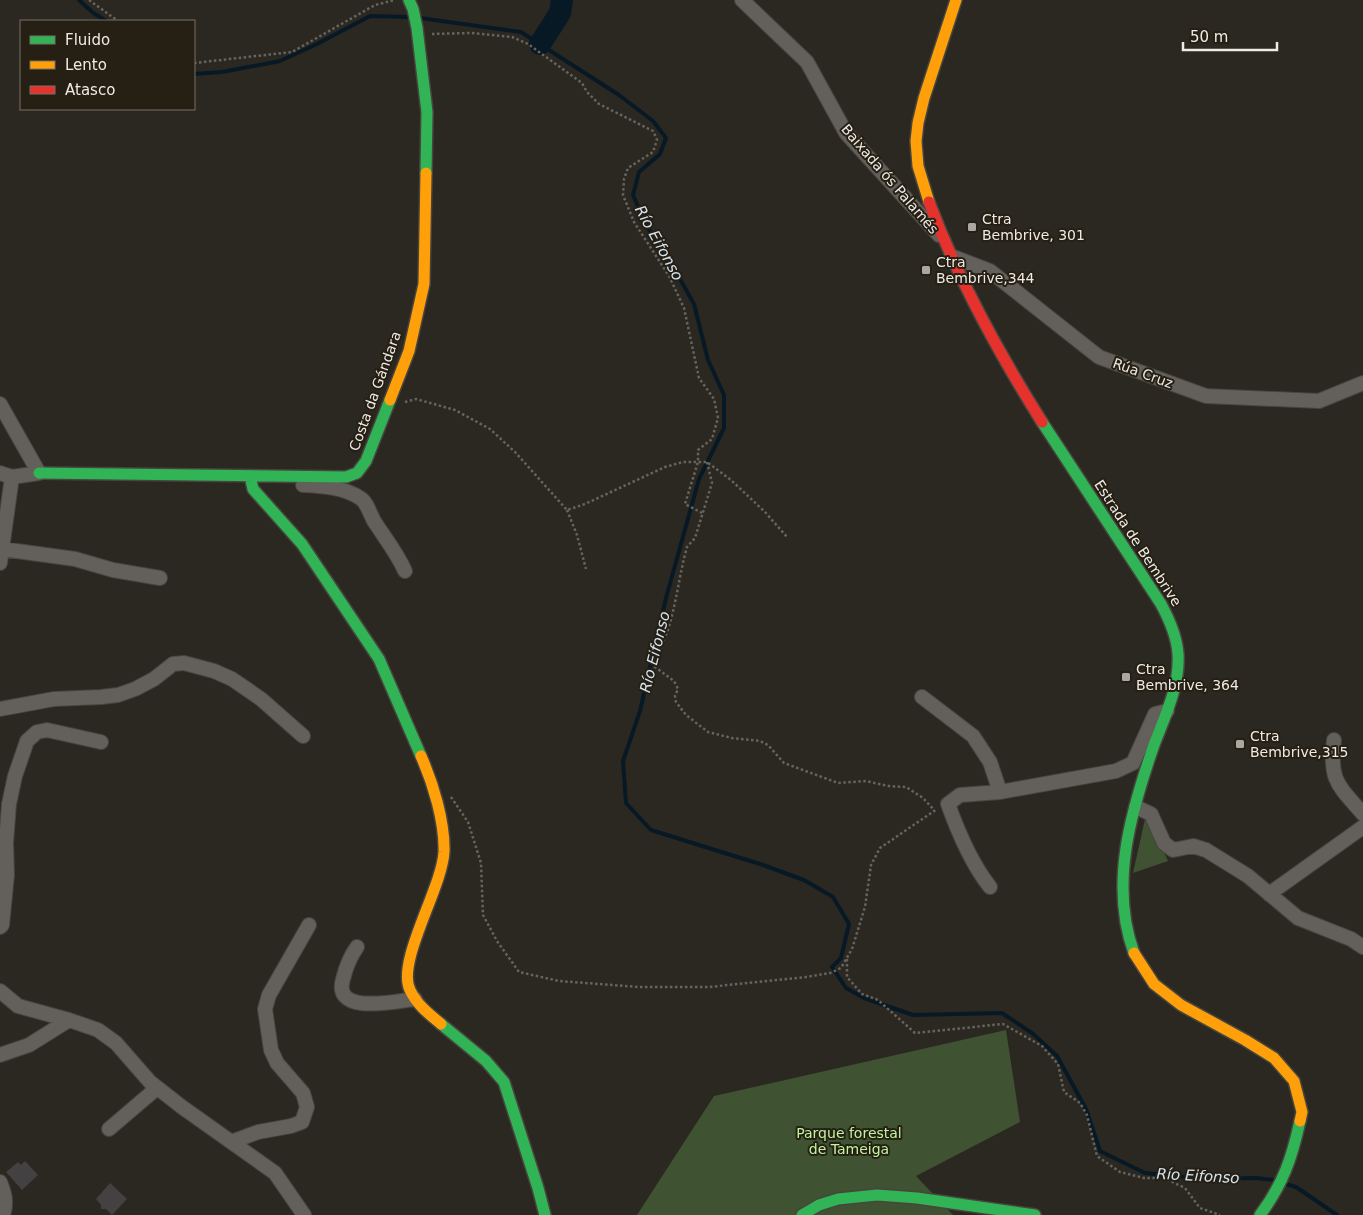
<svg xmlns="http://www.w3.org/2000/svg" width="1363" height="1215" font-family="'DejaVu Sans',sans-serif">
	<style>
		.green { fill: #3f5231 }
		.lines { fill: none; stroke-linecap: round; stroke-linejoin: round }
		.stream { stroke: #081926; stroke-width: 4 }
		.river { stroke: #081926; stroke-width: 22 }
		.building { fill: #434141 }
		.street-casing { stroke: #47453e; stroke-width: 16 }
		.fast-casing { stroke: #47453e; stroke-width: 14 }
		.slow-casing { stroke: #47453e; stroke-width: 14 }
		.jam-casing { stroke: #47453e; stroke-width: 14 }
		.path { stroke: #66645e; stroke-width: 2.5; stroke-dasharray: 2.5 2.5; stroke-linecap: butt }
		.street { stroke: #63605b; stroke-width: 14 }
		.fast { stroke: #30b455; stroke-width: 11 }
		.slow { stroke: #ff9f0a; stroke-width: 11 }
		.jam { stroke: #e5322d; stroke-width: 11 }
		.poi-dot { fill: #aaa7a0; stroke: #251f14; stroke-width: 2 }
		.labels { text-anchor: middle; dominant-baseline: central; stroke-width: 4; stroke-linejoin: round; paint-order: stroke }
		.street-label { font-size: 14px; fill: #efebe4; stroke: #251f14 }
		.poi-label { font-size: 14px; fill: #efebe4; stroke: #251f14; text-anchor: start }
		.park-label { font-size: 14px; fill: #bff59e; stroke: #251f14 }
		.water-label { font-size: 15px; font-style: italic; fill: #d5e5f2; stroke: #251f14 }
	</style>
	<rect width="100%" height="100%" fill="#2b2821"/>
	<!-- green -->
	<path class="green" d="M1145 819 1150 820 1168 861 1133 873Z
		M1006 1030 1020 1122 916 1176 953 1215H637L714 1096Z"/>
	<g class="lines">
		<!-- stream -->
		<path class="stream" d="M79 0 92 12 106 21
			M420 18 521 32 619 95 653 121 666 138 660 154 639 172 633 195 646 225 671 263 694 304 708 360 724 395V428L699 479 666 598 640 711 623 761 626 803 651 830 763 865 804 880 833 897 849 924 841 958 832 967 846 988 864 998 913 1015 1002 1013 1032 1033 1057 1056 1086 1109 1100 1151 1145 1173 1205 1179 1255 1178 1274 1180
			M194 74 222 72 280 61 317 44 370 16 409 17
			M1286 1184 1296 1187 1337 1215"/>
		<!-- river -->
		<path class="river" d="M540 44 560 13 562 0"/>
	</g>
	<!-- building -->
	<path class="building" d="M25 1161 38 1175 22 1190 6 1172 18 1162 21 1165Z
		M110 1183 127 1199 112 1215 106 1209H101V1205L96 1199Z"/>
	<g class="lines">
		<!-- street casing -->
		<g class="street-casing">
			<path id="street" d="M742 0 807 62 846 133 939 235
				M951 256 990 271 1099 357 1206 396 1319 401 1363 383
				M0 404 39 473 12 477 0 473
				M303 485C322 486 344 487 360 498 367 502 370 514 374 521 385 538 397 553 405 571
				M2 549 75 559 113 570 160 578
				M0 563 12 477
				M922 697 973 736 990 762 1000 792
				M0 709 54 699 101 697 118 695 135 689 154 679 173 664 184 663 214 671 232 679 261 699 303 736
				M1334 740C1329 781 1338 785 1363 814
				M1136 807 1151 814 1164 843 1173 850 1193 846 1206 850 1248 876 1298 918 1351 939 1363 947
				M990 887C971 863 958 832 948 804L960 795 1000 792 1116 771 1133 763 1155 714 1167 711
				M1269 894 1363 827
				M0 927 2 925 7 875 6 843 9 804 15 776 27 741 37 732 47 730 101 742
				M357 947C349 958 346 967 343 979 332 1016 396 1001 415 999
				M0 991 18 1006 69 1020 98 1030 116 1043 150 1082 182 1107 275 1173 304 1215
				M0 1055 29 1045 69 1020
				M109 1129 157 1088
				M231 1142 258 1132 291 1126 302 1122 307 1107 303 1093 277 1063 271 1050 265 1009 269 995 309 925
				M0 1182C5 1194 7 1203 3 1215"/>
		</g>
		<!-- fast casing -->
		<g class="fast-casing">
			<path id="fast" d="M409 0 413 9 417 28 427 112 426 173
				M1042 422 1161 604C1169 619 1177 636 1178 654 1180 686 1165 716 1154 745 1131 811 1109 885 1134 953
				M39 473 346 477 357 473 366 461 390 400
				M250 476 253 489 302 544 379 659 421 756
				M441 1024 486 1061 504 1082 538 1188 545 1215
				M802 1215 819 1205 838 1199 877 1195 917 1198 1035 1215
				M1260 1215C1283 1184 1292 1158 1300 1121"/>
		</g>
		<!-- slow casing -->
		<g class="slow-casing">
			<path id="slow" d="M929 202 918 166 916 141 918 123 924 98 956 0
				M390 400 409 351 424 284 426 173
				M421 756C433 783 445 822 444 852 442 888 396 962 410 990 417 1005 429 1014 441 1024
				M1134 953 1154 984 1181 1005 1245 1040 1274 1058 1294 1081 1302 1112 1300 1121"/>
		</g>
		<!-- jam casing -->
		<g class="jam-casing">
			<path id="jam" d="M929 202C958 279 998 352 1042 422"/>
		</g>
		<!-- path -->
		<path class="path" d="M89 0 118 21
			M432 34 471 33 512 37 528 44 582 83 587 92 599 104 653 131 657 140 653 152 628 168 624 179 623 195 634 222 669 276 684 308 699 378 714 399 718 418 712 439 698 450V462L685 504 702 513
			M194 63 292 52 375 5 395 0
			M405 402 416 399 455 410 490 429 515 452 567 510 585 504 665 467 683 462H707L731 480 765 512 787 537
			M707 462 712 483 695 538 687 547C680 572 677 598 670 623 666 638 656 653 655 667L674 681 678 689 675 696 676 702 686 715 708 732 732 738 760 741 768 745 784 763 838 783 866 781 888 786 906 787 923 798 934 810
			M567 510 577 535 586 569
			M451 797 468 822 481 863 483 915 497 941 519 972 559 981 639 987H709L806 977 830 973 841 968 852 949 865 907 871 865 880 848 937 809
			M847 959V977L862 994 878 1000 915 1033 1003 1024 1042 1046 1058 1064 1064 1092 1080 1103 1087 1115 1097 1156 1120 1172 1144 1178H1164L1185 1188 1200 1208 1220 1215"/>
		<!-- street -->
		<use href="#street" class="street"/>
		<!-- fast -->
		<use href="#fast" class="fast"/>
		<!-- slow -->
		<use href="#slow" class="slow"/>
		<!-- jam -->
		<use href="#jam" class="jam"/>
	</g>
	<!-- markers -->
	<g class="poi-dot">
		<rect x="967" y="222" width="10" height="10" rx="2.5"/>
		<rect x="921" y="265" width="10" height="10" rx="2.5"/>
		<rect x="1121" y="672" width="10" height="10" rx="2.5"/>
		<rect x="1235" y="739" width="10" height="10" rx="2.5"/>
	</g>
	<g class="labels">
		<!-- street labels -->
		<g class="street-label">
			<text transform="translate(890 179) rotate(49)">Baixada ós Palamés</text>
			<text transform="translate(1143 373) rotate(20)">Rúa Cruz</text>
			<text transform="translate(375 391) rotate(-70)">Costa da Gándara</text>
			<text transform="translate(1138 543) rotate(57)">Estrada de Bembrive</text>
		</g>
		<!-- poi labels -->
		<g class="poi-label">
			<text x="982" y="219">Ctra<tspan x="982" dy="16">Bembrive, 301</tspan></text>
			<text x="936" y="262">Ctra<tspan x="936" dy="16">Bembrive,344</tspan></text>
			<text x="1136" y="669">Ctra<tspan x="1136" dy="16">Bembrive, 364</tspan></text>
			<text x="1250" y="736">Ctra<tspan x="1250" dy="16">Bembrive,315</tspan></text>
		</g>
		<!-- park labels -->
		<g class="park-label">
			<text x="849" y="1133">Parque forestal<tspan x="849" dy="16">de Tameiga</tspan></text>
		</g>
		<!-- water labels -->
		<g class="water-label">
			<text transform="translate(659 243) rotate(61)">Río Eifonso</text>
			<text transform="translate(655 652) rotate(-76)">Río Eifonso</text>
			<text transform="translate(1198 1176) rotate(3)">Río Eifonso</text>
		</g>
	</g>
	<!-- legend -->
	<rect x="20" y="20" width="175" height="90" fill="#251f14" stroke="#767167"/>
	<rect x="30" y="36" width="25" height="8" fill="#30b455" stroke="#767167"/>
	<text x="65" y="45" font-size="15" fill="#efebe4">Fluido</text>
	<rect x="30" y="61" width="25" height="8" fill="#ff9f0a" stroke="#767167"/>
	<text x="65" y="70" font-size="15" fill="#efebe4">Lento</text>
	<rect x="30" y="86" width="25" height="8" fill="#e5322d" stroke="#767167"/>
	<text x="65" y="95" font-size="15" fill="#efebe4">Atasco</text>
	<!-- scale -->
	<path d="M1183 42v8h94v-8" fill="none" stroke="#efebe4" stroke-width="2.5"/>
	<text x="1190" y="42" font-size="15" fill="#efebe4" stroke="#251f14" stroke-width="4" paint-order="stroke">50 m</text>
</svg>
